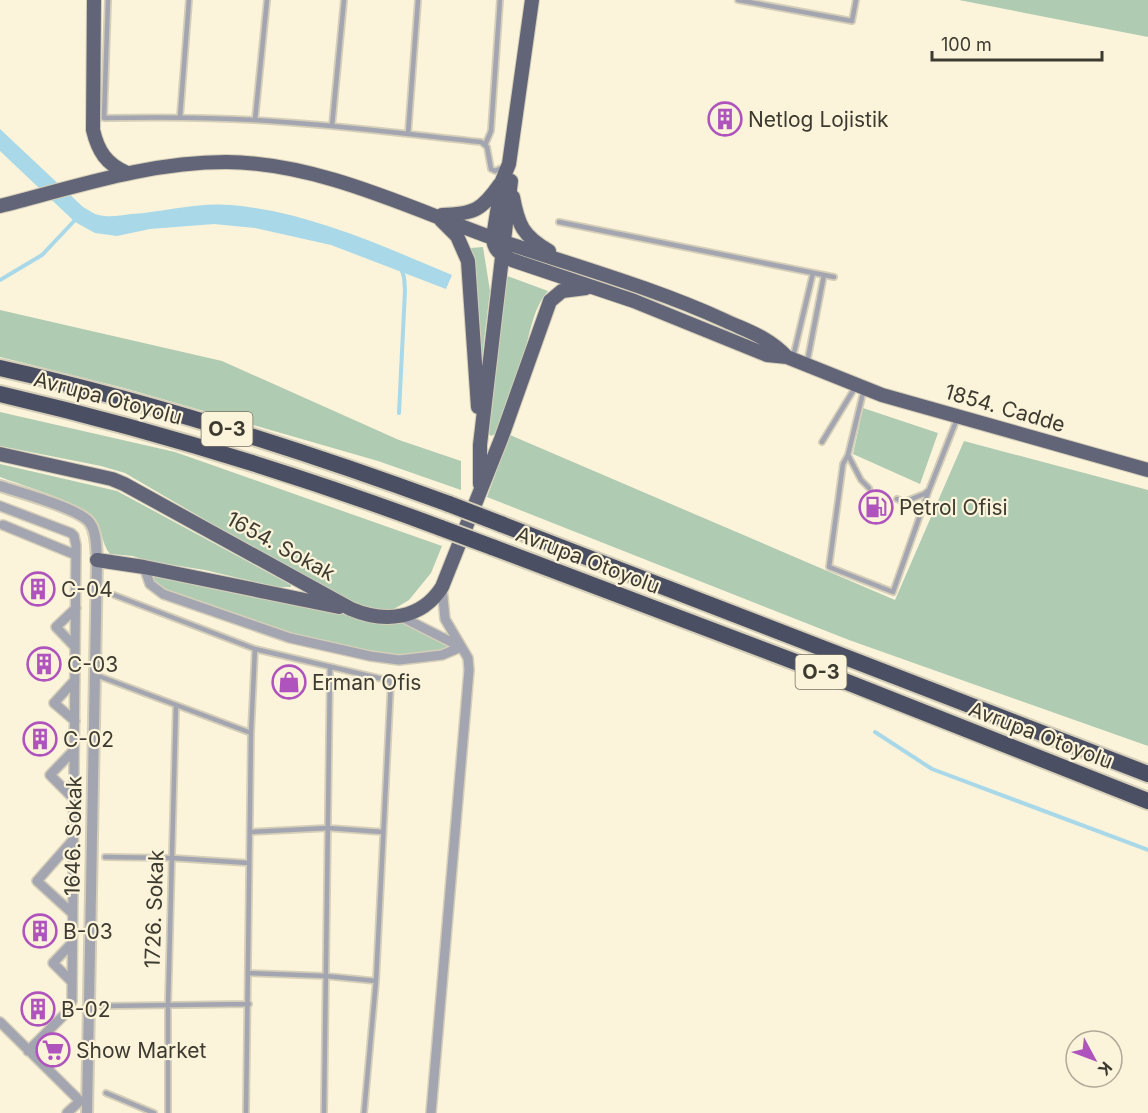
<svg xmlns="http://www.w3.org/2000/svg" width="1148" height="1113" font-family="Inter,sans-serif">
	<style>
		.green { fill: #afcbb2 }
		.water { fill: #a9d8e9 }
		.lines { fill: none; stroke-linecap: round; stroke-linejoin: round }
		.stream { stroke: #a9d8e9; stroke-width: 4 }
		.service-casing { stroke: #d5ceb8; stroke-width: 8 }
		.minor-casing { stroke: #d5ceb8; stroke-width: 12 }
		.tertiary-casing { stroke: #d5ceb8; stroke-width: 14 }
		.primary-casing { stroke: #d5ceb8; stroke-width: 16 }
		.motorway-casing { stroke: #d5ceb8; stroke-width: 20 }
		.service { stroke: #a3a5b0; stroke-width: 4.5 }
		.minor { stroke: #a3a5b0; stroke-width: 9 }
		.tertiary { stroke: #a3a5b0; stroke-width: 10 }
		.primary { stroke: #616577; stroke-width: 14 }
		.motorway { stroke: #4a4f63; stroke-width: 16 }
		.motorway-bridge-casing { stroke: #d5ceb8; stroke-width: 20; stroke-linecap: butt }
		.motorway-bridge { stroke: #4a4f63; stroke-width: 16 }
		.labels { text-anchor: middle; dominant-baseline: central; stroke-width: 4.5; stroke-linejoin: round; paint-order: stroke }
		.shield { fill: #fbf3da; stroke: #767263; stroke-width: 1.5 }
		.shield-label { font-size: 20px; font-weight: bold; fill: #3d3a30 }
		.poi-label { font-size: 21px; fill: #3d3a30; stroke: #fbf3da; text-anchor: start }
		.street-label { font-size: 21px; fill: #3d3a30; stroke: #fbf3da }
	</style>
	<rect width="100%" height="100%" fill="#fbf3da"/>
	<!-- green -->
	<path class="green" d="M959 0H1148V37Z
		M483 247 490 291 481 367 478 366 476 273 471 248Z
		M507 276 548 291C532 309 529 339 522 362 515 383 507 404 500 425L495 434 491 436 489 434 488 424Z
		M0 310 222 361 399 440 461 461V490L378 461 124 388 0 357Z
		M863 408 938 433 920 484 853 454Z
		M0 412 175 452 442 546 431 573 409 600 389 612H374L351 602 296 573 125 473 101 466 0 446Z
		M510 435 895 600 964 441 1148 490V746L849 640 487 497Z
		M0 464 117 491 291 585V587H276L205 570 147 561 133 556 110 554C101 543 102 527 95 520 76 500 26 487 0 477Z
		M145 567 394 617 461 647 399 660 340 650 162 594Z"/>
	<!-- water -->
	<path class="water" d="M0 129 83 207C87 209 91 212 95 214 107 218 119 216 131 214 164 212 198 202 231 205 309 212 380 245 452 275L446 289 331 245 255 228 214 224 150 229 117 236 95 233 75 222 0 151Z"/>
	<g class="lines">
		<!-- stream -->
		<path class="stream" d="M0 280 42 255 76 219
			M399 413 405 290 404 277 401 268
			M875 732 932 769 1148 850"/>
		<!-- service casing -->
		<g class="service-casing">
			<path id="service" d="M108 0 104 118C154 117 204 117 254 120 330 124 406 134 481 142L487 147 491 169 495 171 504 167
				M738 0 852 21 856 0
				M180 117 189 0
				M255 120 267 0
				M332 126 344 0
				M408 134 418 0
				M485 145 491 131 500 0
				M559 222 834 277
				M793 357 813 273
				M807 363 824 275
				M864 389 848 455 861 480 869 488
				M822 442 856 386
				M848 455 843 464 829 567 893 592 929 490
				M897 499 904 502 924 494 929 490 957 419
				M114 595 255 649 251 733 246 1113
				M255 649 391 681 376 981 364 1113
				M96 675 251 733
				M250 832 328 828 383 832
				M105 857 172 858 249 863
				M249 973 326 976 376 981
				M102 1006 249 1004
				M106 1093 154 1113
				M168 1113V1006L176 705
				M324 1113 330 667"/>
		</g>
		<!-- minor casing -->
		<g class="minor-casing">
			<path id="minor" d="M0 506 71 533 74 536 76 545 72 1001 65 1014 28 1051
				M3 525 76 555
				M144 567 150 584 163 594 290 638 370 656 399 660 442 655 461 647
				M400 616 459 646
				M75 647 56 627 76 608
				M75 721 54 703 75 680
				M74 799 50 775 74 750
				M72 913 37 881 73 840
				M72 982 53 963 72 943
				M0 1022 80 1101
				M67 1113 80 1101
				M431 1113 469 670 468 658 445 619 442 587"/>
		</g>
		<!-- tertiary casing -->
		<g class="tertiary-casing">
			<path id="tertiary" d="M0 486C19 492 81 509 90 523 97 533 96 548 97 560L87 1113"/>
		</g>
		<!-- primary casing -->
		<g class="primary-casing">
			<path id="primary" d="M94 0 93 130C98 151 106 164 127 173
				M532 0 509 164 502 181 493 237C493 250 501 255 512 260L634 301 767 355 787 357 882 395 1148 470
				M513 197C518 225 523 236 549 251
				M0 206C75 187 148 162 226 162 323 163 415 211 504 242 578 267 654 288 726 321 750 332 768 337 787 357
				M442 215C474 214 482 210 500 184
				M441 220 457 236 468 261 478 407
				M0 454 112 479 124 484 351 609C384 623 421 620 442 587L501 439 550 301 562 291 586 288
				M480 484V445L511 181
				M97 560 144 567 339 607"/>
		</g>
		<!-- motorway casing -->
		<g class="motorway-casing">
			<path id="motorway" d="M0 368C153 402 302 450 449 504
				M0 394C150 429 297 474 441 528
				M501 524 1148 774
				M492 547 814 669 1148 801"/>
		</g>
		<!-- service -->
		<use href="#service" class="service"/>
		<!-- minor -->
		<use href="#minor" class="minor"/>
		<!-- tertiary -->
		<use href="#tertiary" class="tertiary"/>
		<!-- primary -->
		<use href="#primary" class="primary"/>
		<!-- motorway -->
		<use href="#motorway" class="motorway"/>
		<!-- motorway-bridge casing -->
		<g class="motorway-bridge-casing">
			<path id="motorway-bridge" d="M449 504 501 524
				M441 528 492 547"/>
		</g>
		<!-- motorway-bridge -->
		<use href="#motorway-bridge" class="motorway-bridge"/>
	</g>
	<!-- icons -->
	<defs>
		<g id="building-ring" transform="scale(1.725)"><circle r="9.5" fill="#fbf3da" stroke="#af53bd" stroke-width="1.5"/><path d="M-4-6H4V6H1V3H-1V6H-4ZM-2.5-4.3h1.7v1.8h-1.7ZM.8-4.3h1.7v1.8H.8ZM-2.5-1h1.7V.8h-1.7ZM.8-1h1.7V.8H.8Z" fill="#af53bd"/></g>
		<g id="fuel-ring" transform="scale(1.725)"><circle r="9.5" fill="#fbf3da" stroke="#af53bd" stroke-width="1.5"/><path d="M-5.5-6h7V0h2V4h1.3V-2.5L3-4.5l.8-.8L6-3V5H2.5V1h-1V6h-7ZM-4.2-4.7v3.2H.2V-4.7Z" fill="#af53bd"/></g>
		<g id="shop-ring" transform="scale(1.725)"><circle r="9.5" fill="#fbf3da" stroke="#af53bd" stroke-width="1.5"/><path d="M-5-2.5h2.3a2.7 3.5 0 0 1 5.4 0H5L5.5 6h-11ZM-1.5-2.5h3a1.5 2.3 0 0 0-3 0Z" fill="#af53bd"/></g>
		<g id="supermarket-ring" transform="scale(1.725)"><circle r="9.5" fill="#fbf3da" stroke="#af53bd" stroke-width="1.5"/><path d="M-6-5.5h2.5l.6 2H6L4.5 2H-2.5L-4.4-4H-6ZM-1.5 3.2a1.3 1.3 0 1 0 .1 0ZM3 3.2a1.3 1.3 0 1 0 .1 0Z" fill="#af53bd"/></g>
	</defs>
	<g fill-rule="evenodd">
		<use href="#building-ring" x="725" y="119"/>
		<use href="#fuel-ring" x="876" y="507"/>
		<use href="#building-ring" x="38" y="589"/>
		<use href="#building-ring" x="44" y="664"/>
		<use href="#shop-ring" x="289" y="682"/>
		<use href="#building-ring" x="40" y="739"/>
		<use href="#building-ring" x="40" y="931"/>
		<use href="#building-ring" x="38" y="1009"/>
		<use href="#supermarket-ring" x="53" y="1050"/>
	</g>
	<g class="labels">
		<!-- shield labels -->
		<g class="shield">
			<rect x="201.5" y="412" width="51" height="34" rx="4.5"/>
			<rect x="795.5" y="655" width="51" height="34" rx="4.5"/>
		</g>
		<g class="shield-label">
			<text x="227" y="429">O-3</text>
			<text x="821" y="672">O-3</text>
		</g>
		<!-- poi labels -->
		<g class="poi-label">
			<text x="748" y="119">Netlog Lojistik</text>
			<text x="899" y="507">Petrol Ofisi</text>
			<text x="61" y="589">C-04</text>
			<text x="67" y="664">C-03</text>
			<text x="312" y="682">Erman Ofis</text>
			<text x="63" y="739">C-02</text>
			<text x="63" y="931">B-03</text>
			<text x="61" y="1009">B-02</text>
			<text x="76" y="1050">Show Market</text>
		</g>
		<!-- street labels -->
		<g class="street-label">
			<text transform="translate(108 398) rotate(15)">Avrupa Otoyolu</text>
			<text transform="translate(1005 408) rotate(16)">1854. Cadde</text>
			<text transform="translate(281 546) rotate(29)">1654. Sokak</text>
			<text transform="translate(588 560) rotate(21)">Avrupa Otoyolu</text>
			<text transform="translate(1041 735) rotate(21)">Avrupa Otoyolu</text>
			<text transform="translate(73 836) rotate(-89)">1646. Sokak</text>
			<text transform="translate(154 909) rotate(-88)">1726. Sokak</text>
		</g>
	</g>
	<!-- north arrow -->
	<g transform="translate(1094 1059) rotate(131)"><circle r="28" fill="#fbf3da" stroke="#afa996" stroke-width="1.5"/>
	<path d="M0-4.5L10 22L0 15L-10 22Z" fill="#af53bd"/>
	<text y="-9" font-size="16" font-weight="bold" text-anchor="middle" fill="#3d3a30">K</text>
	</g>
	<!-- scale -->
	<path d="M932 51v9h170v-9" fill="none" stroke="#3d3a30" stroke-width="3"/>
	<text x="941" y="51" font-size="18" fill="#3d3a30" stroke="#fbf3da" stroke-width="4.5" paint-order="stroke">100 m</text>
</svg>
